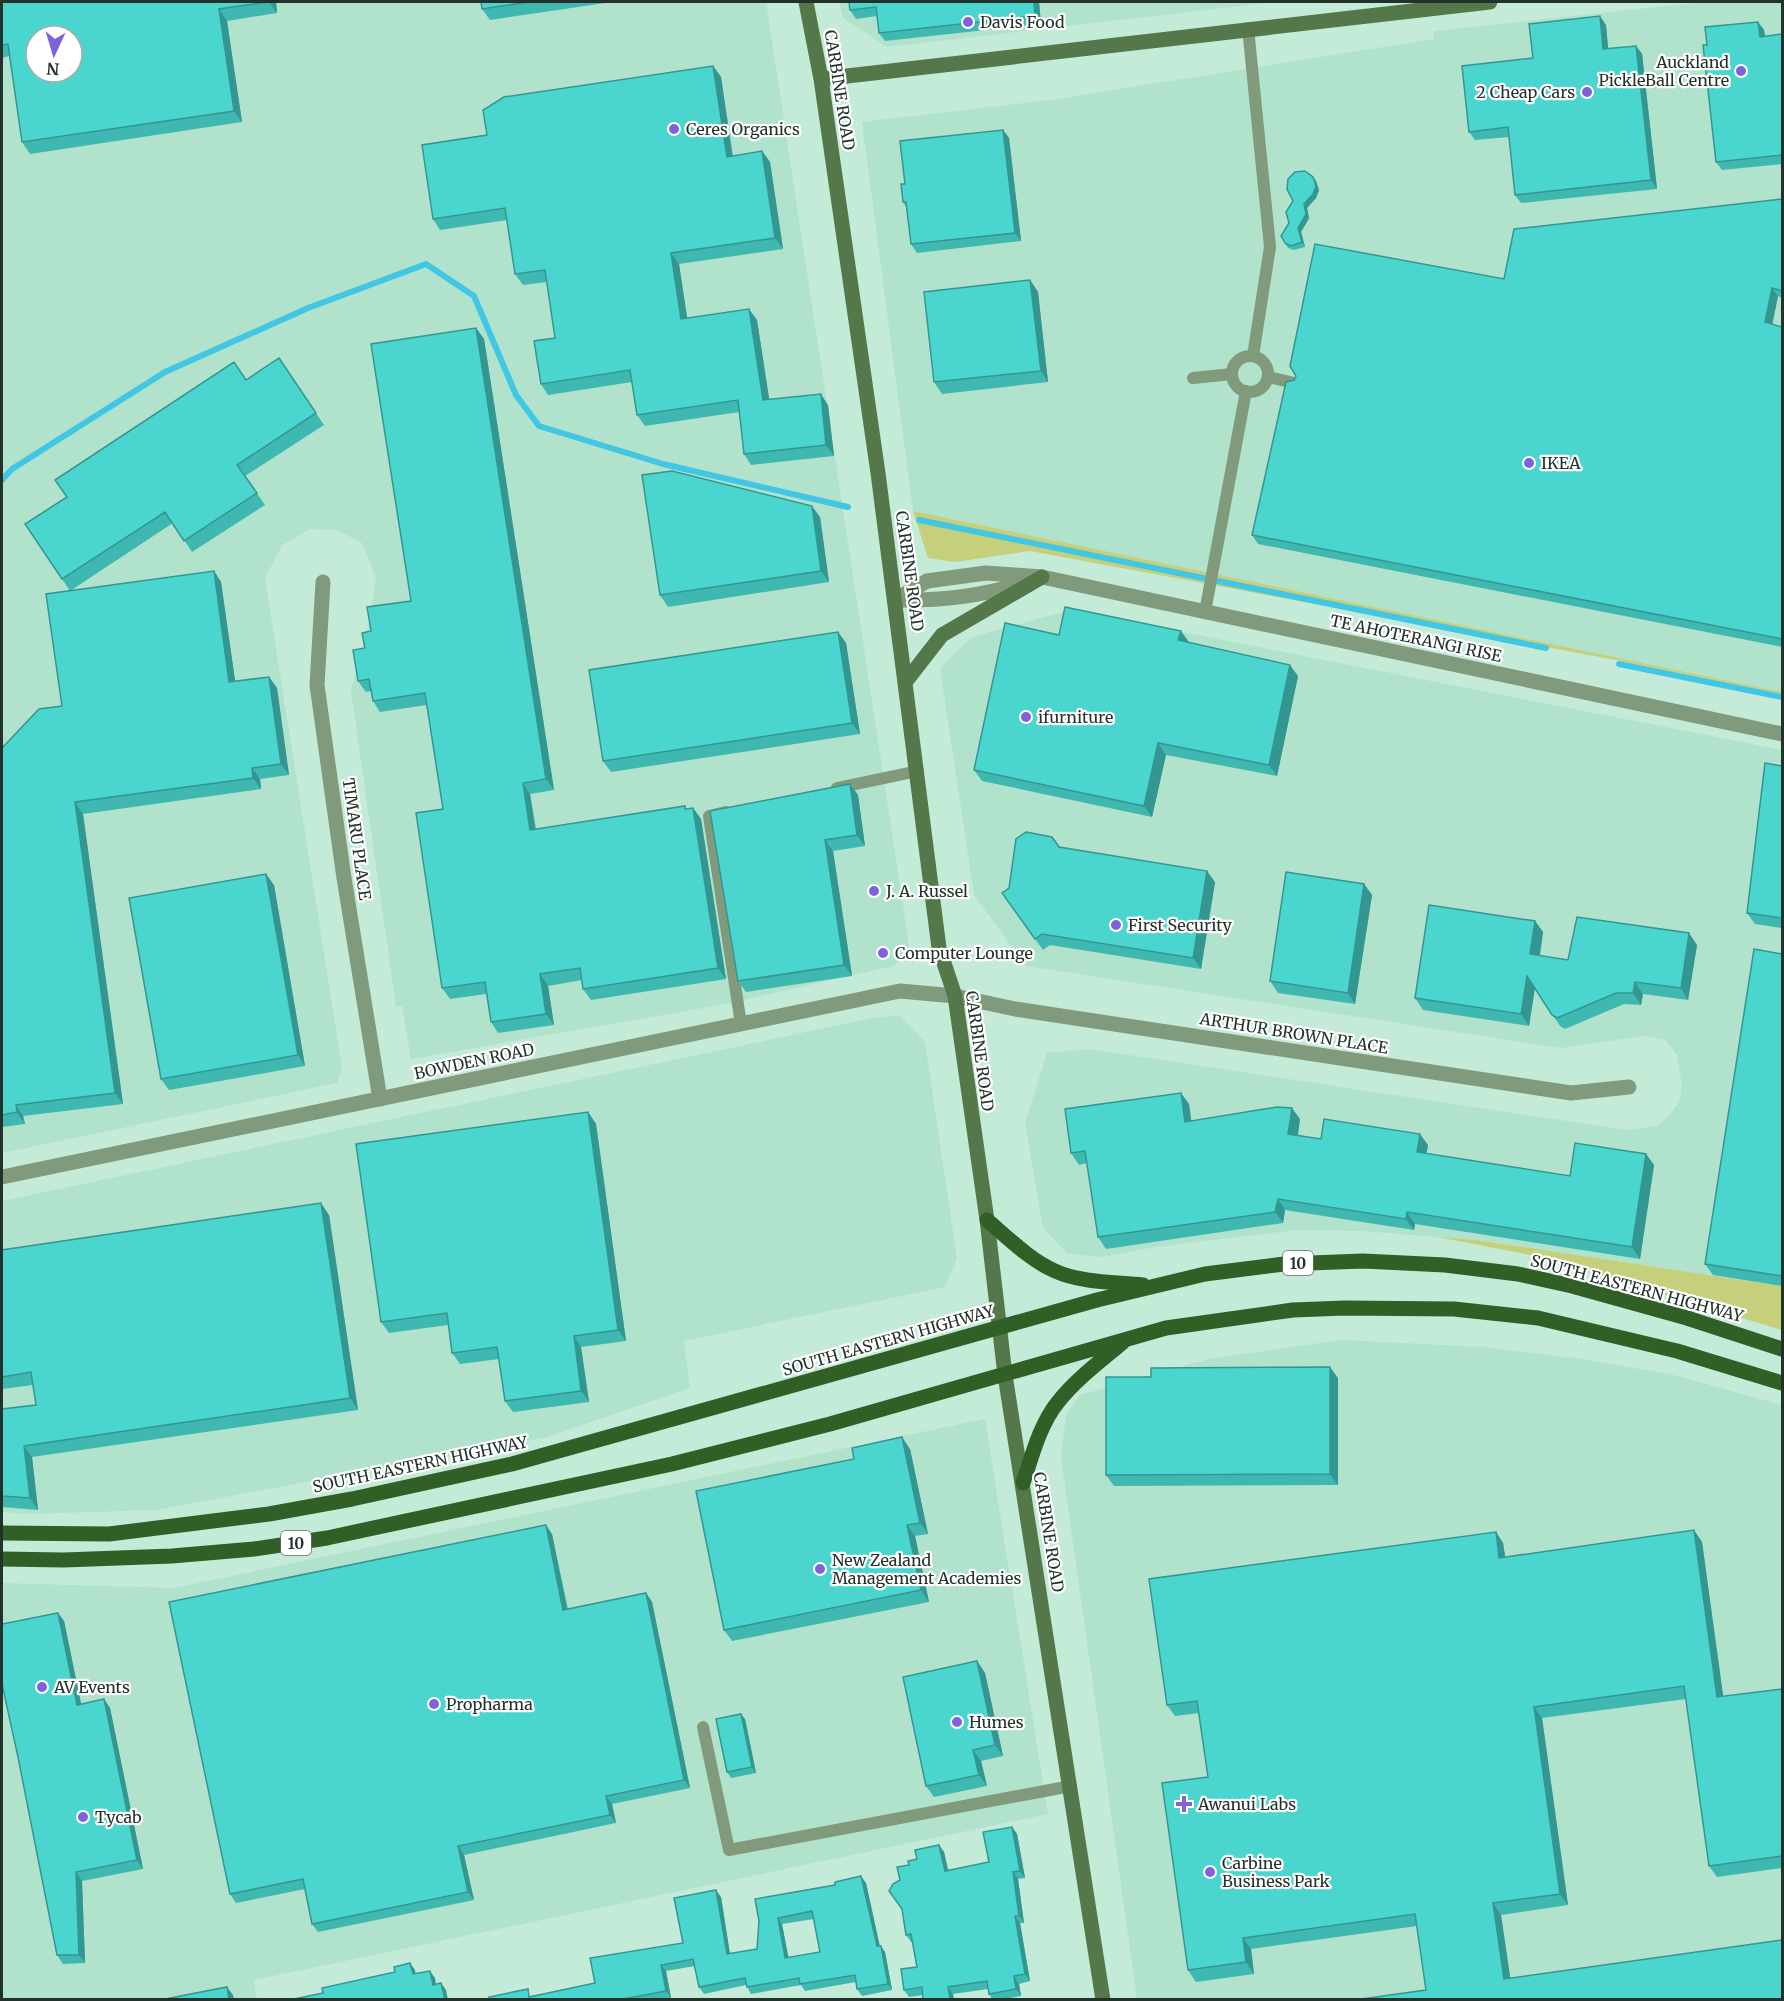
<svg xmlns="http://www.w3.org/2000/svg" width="1784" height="2001" font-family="Merriweather,serif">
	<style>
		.built { fill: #b1e2cb; fill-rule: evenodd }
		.green { fill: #c6d07c }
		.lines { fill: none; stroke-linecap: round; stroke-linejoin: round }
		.stream { stroke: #41c6e3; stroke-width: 6 }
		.lane { stroke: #819a7b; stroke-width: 12 }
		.street { stroke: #819a7b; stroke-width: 15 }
		.secondary { stroke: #54784a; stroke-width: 15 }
		.primary { stroke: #325f26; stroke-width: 15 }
		.wall { fill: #40b8b2; fill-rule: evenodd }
		.shaded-wall { fill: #349691 }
		.building { fill: #4ad6cf; stroke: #349691; stroke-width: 1.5; fill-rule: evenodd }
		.poi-dot { fill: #8061dc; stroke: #fff; stroke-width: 2 }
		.labels { text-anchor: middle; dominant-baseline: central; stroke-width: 4.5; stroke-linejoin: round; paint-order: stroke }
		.shield { fill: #fff; stroke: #646f6a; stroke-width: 1.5 }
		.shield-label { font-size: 15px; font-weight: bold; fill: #22312a }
		.poi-label { font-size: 16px; fill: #22312a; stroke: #fff; text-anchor: start }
		.street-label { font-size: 16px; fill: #22312a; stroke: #fff }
	</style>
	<rect width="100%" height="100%" fill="#c3ebd8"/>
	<!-- built -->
	<path class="built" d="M2 2H766L909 945 904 957 893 966 726 1004 411 1059 402 1006H396L351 691 371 614 376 578 362 543 337 530 310 529 282 545 265 578 342 1068 337 1083 2 1153ZM36 36H72V72H36Z
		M839 2H1275L887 47 843 18Z
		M1704 2H1782V692L913 511 862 122 1051 100 1434 39V31Z
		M1070 610 1782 750V1286L1477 1240 1362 1231 1297 1230 1155 1247 1103 1257 1068 1254 1043 1228 1025 1123 1047 1053 1089 1049 1626 1130 1657 1126 1669 1116 1679 1102 1682 1085 1677 1055 1666 1040 1643 1036 1561 1048 1026 966 974 895 940 668 972 637Z
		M899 1015 925 1042 957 1259 945 1287 684 1341 690 1388 547 1437 156 1510 27 1514 2 1512V1201L873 1018Z
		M1341 1340 1483 1347 1582 1359 1674 1375 1782 1405V1999H1137L1061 1457 1066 1416 1080 1395 1209 1359Z
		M985 1419 1048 1814 254 1980 257 1999 2 2000V1583L174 1588Z"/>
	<!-- green -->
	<path class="green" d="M913 511 1782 692V694L1616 660 1030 551 955 562 928 558Z
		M1437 1237 1477 1240 1782 1286V1330L1536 1256Z"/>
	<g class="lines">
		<!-- stream -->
		<path class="stream" d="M2 480 12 469 165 372 308 308 426 264 474 296 516 395 539 426 663 464 848 507
			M919 520 1546 648
			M1619 664 1782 697"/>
		<!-- lane -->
		<path class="lane" d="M1248 28 1270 247 1253 356
			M1232 374a18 18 0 1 1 36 0a18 18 0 1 1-36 0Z
			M1268 377 1294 383
			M1193 378 1232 374
			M1205 612 1246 391
			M837 788 918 771
			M726 812 709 816 741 1024
			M703 1727 729 1850 1071 1786"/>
		<!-- street -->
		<path class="street" d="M323 582 317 685 344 878 380 1099
			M895 600 927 581 986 573 1042 577 1782 734
			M895 600C942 601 982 596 1027 582
			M2 1177 900 991 955 996 1015 1009 1571 1093 1629 1087"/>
		<!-- secondary -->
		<path class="secondary" d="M806 2 821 79 878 473 939 948 955 996 987 1220 1005 1375 1103 2000
			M821 79 1490 2
			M907 680 942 635 1042 577"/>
		<!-- primary -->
		<path class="primary" d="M987 1220C1008 1238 1030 1260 1055 1271 1081 1283 1115 1282 1143 1285
			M1023 1483C1032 1456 1040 1424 1058 1402 1076 1379 1101 1361 1123 1342
			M2 1533 109 1534 269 1514 352 1499 512 1464 1097 1300 1205 1274 1284 1264 1363 1261 1445 1265 1518 1274 1572 1286 1687 1318 1782 1349
			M2 1559 64 1560 172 1556 254 1549 327 1538 672 1464 830 1424 1166 1328 1293 1310 1345 1308 1454 1309 1538 1318 1677 1351 1782 1383"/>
	</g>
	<!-- wall -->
	<path class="wall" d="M2 2H276L277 13 227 21 242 122 30 154 22 142 9 56 2 58Z
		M481 2H612L490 20 482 9Z
		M849 2H1039L1041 24 885 41 879 33 877 16 856 19 850 10Z
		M1758 22 1764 30 1765 36 1782 34V164L1722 170 1716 162 1707 45Z
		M1606 25 1608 49 1636 46 1642 54 1657 189 1521 203 1515 195 1509 137 1475 140 1469 132 1533 58Z
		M713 66 721 77 733 156 762 151 770 162 783 249 679 264 687 318 757 320 769 399 828 405 834 456 751 465 744 454 739 412 645 426 637 415 632 382 548 395 541 384 555 338 547 282 523 285 515 274 507 220 440 230 433 219 487 135Z
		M1003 130 1009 138 1021 241 917 253 911 244 907 208 903 202 905 184Z
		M1313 177 1316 181 1319 190 1316 198 1307 208 1309 218 1301 232 1305 247 1294 250 1288 248 1285 243 1293 201Z
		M1782 199V298L1778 296 1772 324 1782 327V647L1258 544 1252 535 1294 380 1296 376 1504 279Z
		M1030 280 1038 292 1048 382 942 394 934 382Z
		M476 328 484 339 554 790 530 794 536 829 693 808 701 819 726 979 591 1000 583 989 582 980 548 986 554 1025 498 1033 491 1022 486 994 450 999 442 988 443 809 427 705 380 712 373 701 371 691 366 692 358 681 365 648 371 631 411 601Z
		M279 358 324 425 245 476 265 505 192 552 173 523 70 591 62 579 246 380Z
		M820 517 829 582 668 607 660 595Z
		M214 571 221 582 235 681 269 677 277 688 289 775 260 779 261 789 83 814 123 1104 23 1116 25 1124 2 1127V748L62 706Z
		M838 632 846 643 860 734 611 772 603 761Z
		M1059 635 1189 642 1298 676 1277 776 1166 755 1152 817 982 781 974 770Z
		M1782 766V928L1755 924 1747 913Z
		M850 784 858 795 865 846 833 851 852 976 746 992 738 981Z
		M1052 837 1060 847 1215 882 1201 969 1050 945 1043 950 1002 893 1009 888Z
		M1364 884 1372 895 1355 1004 1278 993 1270 981Z
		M274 885 305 1066 169 1090 161 1079Z
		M1535 921 1543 932 1540 956 1568 960 1697 945 1688 1000 1643 994 1641 1005 1624 1004 1565 1029 1560 1026 1535 988 1529 1026 1423 1010 1415 998Z
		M1782 954V1286L1713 1275 1705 1264Z
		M1189 1104 1191 1121 1300 1119 1298 1136 1321 1139 1428 1145 1426 1153 1570 1176 1646 1154 1654 1165 1640 1259 1415 1224 1414 1230 1285 1210 1283 1223 1106 1249 1098 1237 1087 1163 1079 1165 1071 1153Z
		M588 1112 596 1124 626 1341 581 1347 589 1402 513 1412 505 1401 499 1359 460 1364 452 1353 448 1325 389 1333 381 1322Z
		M329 1215 358 1410 32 1457 38 1510 2 1507V1409L36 1405 33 1385 2 1389V1241L3 1250Z
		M1338 1378V1485L1114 1486 1106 1475Z
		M910 1449 928 1534 915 1536 929 1602 732 1641 724 1630Z
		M1496 1532 1503 1543 1505 1557 1702 1542 1723 1697 1782 1689V1868L1717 1877 1709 1866 1686 1699 1542 1718 1568 1905 1501 1915 1510 1978 1426 1990 1417 1926 1251 1949 1254 1974 1196 1982 1188 1970 1208 1777 1199 1713 1175 1716 1167 1705Z
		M552 1534 568 1609 646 1593 652 1602 690 1788 612 1804 616 1823 464 1855 474 1900 318 1932 312 1924 305 1889 236 1903 230 1894Z
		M58 1613 64 1621 81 1704 110 1708 143 1869 82 1881 85 1963 63 1964 57 1955Z
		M977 1661 985 1673 1003 1756 981 1761 987 1786 934 1797 926 1786Z
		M745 1719 756 1773 731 1778 727 1772Z
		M1012 1827 1017 1834 1025 1878 1018 1879 1024 1923H1020L1030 1981 1019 1984 1021 1996 1000 2000H993L989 1994 988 1989 953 1994 954 2000H923V1995L909 1997 904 1990 917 1967 912 1942H911L906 1935 900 1880 909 1865 939 1845 944 1852 948 1871 989 1862Z
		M866 1883 880 1946 885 1952 892 1990 862 1996 857 1989 856 1982 805 1991 801 1985 751 1994 746 1985 704 1994 699 1987 695 1966 666 1971 671 1998 660 2000H489L533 1996 595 1983 683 1943 721 1897 730 1954 757 1949 759 1921ZM814 1919 820 1952 788 1958 782 1924Z"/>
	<!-- shaded-wall -->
	<path class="shaded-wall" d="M269 2H276L277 13Z
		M1034 2H1039L1041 24 1035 16Z
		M219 9 227 21 242 122 234 111Z
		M1600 16 1606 25 1609 58 1603 49Z
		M1758 22 1764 30 1766 45 1760 37Z
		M1636 46 1642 54 1657 189 1651 180Z
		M713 66 721 77 734 168 727 157Z
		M1003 130 1009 138 1021 241 1015 233Z
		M762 151 770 162 783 249 775 238Z
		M1313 177 1316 181 1319 190 1316 198 1307 208 1309 218 1301 232 1305 247 1302 242 1298 228 1304 204Z
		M671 253 679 264 689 330 681 319Z
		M1030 280 1038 292 1048 382 1041 371Z
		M1772 288 1778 296 1771 331 1765 322Z
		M749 309 757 320 771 411 763 400Z
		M476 328 484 339 554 790 546 779Z
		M821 394 828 405 834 456 826 445Z
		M812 506 820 517 829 582 821 571Z
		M214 571 221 582 237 694 229 682Z
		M1181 631 1189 642 1178 640Z
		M838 632 846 643 860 734 852 723Z
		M1290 665 1298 676 1277 776 1269 765Z
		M269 677 277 688 289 775 281 764Z
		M1158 743 1166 755 1152 817 1144 806Z
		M252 768 260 779 261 789 253 778Z
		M523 783 530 794 537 841 530 830Z
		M850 784 858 795 865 846 857 835Z
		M75 802 83 814 123 1104 115 1093Z
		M693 808 701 819 726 979 718 968Z
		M825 840 833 851 852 976 844 965Z
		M1207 871 1215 882 1201 969 1193 958Z
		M266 874 274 885 305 1066 298 1055Z
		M1364 884 1372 895 1355 1004 1348 993Z
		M1535 921 1543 932 1538 966 1530 954Z
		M1689 933 1697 945 1688 1000 1681 988Z
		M540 974 548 986 554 1025 546 1014Z
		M1527 976 1535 987 1529 1026 1521 1014Z
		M1635 982 1643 994 1641 1005 1633 993Z
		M1181 1093 1189 1104 1193 1133 1185 1122Z
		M16 1105 23 1116 25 1124 17 1112Z
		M1292 1108 1300 1119 1296 1146 1288 1134Z
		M588 1112 596 1124 626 1341 618 1330Z
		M1420 1134 1428 1145 1425 1163 1417 1152Z
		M1646 1154 1654 1165 1640 1259 1632 1247Z
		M1278 1199 1285 1210 1283 1223 1275 1212Z
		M321 1203 329 1215 358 1410 350 1398Z
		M1407 1212 1415 1224 1414 1230 1406 1219Z
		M574 1336 581 1347 589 1402 581 1391Z
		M1330 1367 1338 1378V1485L1330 1474Z
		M902 1437 910 1449 928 1534 920 1523Z
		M24 1446 32 1457 38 1510 30 1498Z
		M546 1525 552 1534 569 1619 563 1610Z
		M907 1525 915 1536 929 1602 921 1590Z
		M1694 1530 1702 1542 1725 1709 1717 1697Z
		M1496 1532 1503 1543 1507 1569 1499 1558Z
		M646 1593 652 1602 690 1788 684 1780Z
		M58 1613 64 1621 83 1713 77 1705Z
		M977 1661 985 1673 1003 1756 995 1745Z
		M104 1699 110 1708 143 1869 137 1860Z
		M1534 1707 1542 1718 1568 1905 1560 1894Z
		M741 1714 745 1719 756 1773 752 1767Z
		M973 1750 981 1761 987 1786 979 1775Z
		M606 1796 612 1804 616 1823 610 1815Z
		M1012 1827 1017 1834 1025 1878 1020 1871Z
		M939 1845 944 1852 950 1878 945 1871Z
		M458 1846 464 1855 474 1900 468 1892Z
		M76 1872 82 1881 85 1963 79 1955Z
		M1013 1872 1018 1879 1024 1923 1019 1916Z
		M861 1876 866 1883 881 1953 877 1946Z
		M716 1890 721 1897 731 1961 727 1954Z
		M1493 1903 1501 1915 1512 1990 1504 1979Z
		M1015 1916 1020 1923 1030 1981 1025 1974Z
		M778 1918 782 1924 790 1965 785 1958Z
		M1243 1938 1251 1949 1254 1974 1246 1962Z
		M881 1946 885 1952 892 1990 888 1984Z
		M410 1963 415 1970 417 1981 413 1974Z
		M661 1965 666 1971 671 1998 666 1991Z
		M430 1971 435 1978 437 1991 433 1985Z
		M1014 1976 1019 1984 1021 1996 1016 1989Z
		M441 1983 446 1990 448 2000H445Z
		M227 1987 233 1995 234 2000H229Z
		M948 1987 953 1994 954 2000 950 1999Z"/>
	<!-- building -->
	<path class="building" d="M2 2H269L219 9 234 111 22 142 8 44 2 45ZM36 36H72V72H36Z
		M481 2H529L482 9Z
		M849 2H1034L1035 16 879 33 876 7 850 10Z
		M1600 16 1603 49 1636 46 1651 180 1515 195 1508 127 1469 132 1462 66 1533 58 1529 24Z
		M1758 22 1760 37 1782 34V155L1716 162 1703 45H1707L1705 27Z
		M713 66 727 157 762 151 775 238 671 253 681 319 749 309 763 400 821 394 826 445 744 454 738 400 637 415 630 370 541 384 534 341 555 338 545 270 515 274 505 208 433 219 422 145 487 135 483 110 504 97Z
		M1003 130 1015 233 911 244 906 202H903L901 184H905L900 141Z
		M1305 171 1313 177 1316 186 1313 194 1304 204 1306 214 1298 228 1302 242 1291 246 1285 243 1281 236 1289 223 1286 212 1293 201 1287 189 1288 179 1295 172Z
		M1782 199V291L1772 288 1765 322 1782 327V639L1252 535 1286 382 1294 380 1296 376 1290 366 1315 244 1504 279 1514 229Z
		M1030 280 1041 371 934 382 924 292Z
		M476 328 546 779 523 783 530 830 685 806V809L693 808 718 968 583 989 580 968 540 974 546 1014 491 1022 485 982 442 988 416 813 443 809 425 693 373 701 369 679 358 681 353 650 365 648 362 633 371 631 367 607 411 601 371 344Z
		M279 358 316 413 237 465 257 493 184 541 165 512 62 579 25 524 67 497 55 480 234 362 246 380Z
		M672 471 812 506 821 571 660 595 642 475Z
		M214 571 229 682 269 677 281 764 252 768 253 778 75 802 115 1093 16 1105 17 1112 2 1115V748L39 709 62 706 46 594Z
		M1065 607 1181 631 1178 640 1290 665 1269 765 1158 743 1144 806 974 770 1005 623 1059 635Z
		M838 632 852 723 603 761 589 670Z
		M1765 763 1782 766V918L1747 913Z
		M850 784 857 835 825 840 844 965 738 981 710 811Z
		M1026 832 1052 837 1059 847 1207 871 1193 958 1042 934 1035 939 1002 893 1009 888 1016 839Z
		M1286 872 1364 884 1348 993 1270 981Z
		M266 874 298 1055 161 1079 129 898Z
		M1429 905 1535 921 1530 954 1568 960 1577 917 1689 933 1681 988 1635 982 1633 993H1616L1557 1018 1552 1015 1527 976 1521 1014 1415 998Z
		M1754 949 1782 954V1276L1705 1264Z
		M1181 1093 1185 1122 1277 1107 1292 1108 1288 1134 1321 1139 1324 1119 1420 1134 1417 1152 1570 1176 1575 1143 1646 1154 1632 1247 1407 1212 1406 1219 1278 1199 1275 1212 1098 1237 1085 1151 1071 1153 1065 1109Z
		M588 1112 618 1330 574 1336 581 1391 505 1401 497 1347 452 1353 447 1313 381 1322 356 1144Z
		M321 1203 350 1398 24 1446 30 1498 2 1496V1409L36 1405 31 1372 2 1377V1250Z
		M1330 1367V1474L1106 1475V1377H1151V1368Z
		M902 1437 920 1523 907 1525 921 1590 724 1630 696 1491 854 1459 852 1448Z
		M546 1525 563 1610 646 1593 684 1780 606 1796 610 1815 458 1846 468 1892 312 1924 303 1879 230 1894 169 1602Z
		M1694 1530 1717 1697 1782 1689V1856L1709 1866 1684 1686 1534 1707 1560 1894 1493 1903 1504 1979 1782 1940V2000H1354L1426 1990 1415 1914 1243 1938 1246 1962 1188 1970 1162 1783 1208 1777 1197 1701 1167 1705 1149 1579 1496 1532 1499 1558Z
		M58 1613 77 1705 104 1699 137 1860 76 1872 79 1955H57L18 1757 2 1684V1624Z
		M977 1661 995 1745 973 1750 979 1775 926 1786 903 1677Z
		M741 1714 752 1767 727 1772 716 1719Z
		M1012 1827 1020 1871 1013 1872 1019 1916H1015L1025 1974 1014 1976 1016 1989 989 1994 987 1981 948 1987 950 1999 944 2000H923L922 1987 904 1990 901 1969 917 1967 911 1934 906 1935 902 1909 889 1891 893 1884 900 1880 897 1867 909 1865 908 1861 917 1859 915 1850 939 1845 945 1871 989 1862 983 1832Z
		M861 1876 877 1946H881L888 1984 857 1989 855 1975 800 1984 799 1978 747 1987 745 1978 699 1987 693 1959 661 1965 666 1991 618 2000H489V1997L528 1989 529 1997 595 1983 590 1958 683 1943 674 1898 716 1890 727 1954 757 1949 759 1921 755 1899 835 1885V1882ZM812 1911 820 1952 785 1958 778 1918Z
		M410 1963 413 1974 430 1971 433 1985 441 1983 445 2000H289L323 1993 322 1988 395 1972 394 1967Z
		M227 1987 229 2000H160Z"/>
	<!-- markers -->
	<g class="poi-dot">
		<circle cx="968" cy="22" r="6"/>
		<circle cx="1741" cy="71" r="6"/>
		<circle cx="1587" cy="92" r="6"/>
		<circle cx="674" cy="129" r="6"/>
		<circle cx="1529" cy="463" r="6"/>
		<circle cx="1026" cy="717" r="6"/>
		<circle cx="874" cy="891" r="6"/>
		<circle cx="1116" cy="925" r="6"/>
		<circle cx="883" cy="953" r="6"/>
		<circle cx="820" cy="1569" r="6"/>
		<circle cx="42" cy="1687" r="6"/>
		<circle cx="434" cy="1704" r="6"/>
		<circle cx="957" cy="1722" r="6"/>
		<path d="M1181 1795h6v6h6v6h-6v6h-6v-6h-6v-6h6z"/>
		<circle cx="83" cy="1817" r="6"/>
		<circle cx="1210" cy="1872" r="6"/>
	</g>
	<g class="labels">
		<!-- shield labels -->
		<g class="shield">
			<rect x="1283" y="1251" width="30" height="24" rx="4.5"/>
			<rect x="281" y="1531" width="30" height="24" rx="4.5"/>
		</g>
		<g class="shield-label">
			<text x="1298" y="1263">10</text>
			<text x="296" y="1543">10</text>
		</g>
		<!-- poi labels -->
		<g class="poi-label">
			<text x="980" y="22">Davis Food</text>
			<text x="1729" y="62" text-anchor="end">Auckland<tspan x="1729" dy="18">PickleBall Centre</tspan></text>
			<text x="1575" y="92" text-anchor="end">2 Cheap Cars</text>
			<text x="686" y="129">Ceres Organics</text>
			<text x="1541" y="463">IKEA</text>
			<text x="1038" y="717">ifurniture</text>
			<text x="886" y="891">J. A. Russel</text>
			<text x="1128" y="925">First Security</text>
			<text x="895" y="953">Computer Lounge</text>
			<text x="832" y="1560">New Zealand<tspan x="832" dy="18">Management Academies</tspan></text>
			<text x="54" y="1687">AV Events</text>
			<text x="446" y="1704">Propharma</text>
			<text x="969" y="1722">Humes</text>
			<text x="1198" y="1804">Awanui Labs</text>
			<text x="95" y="1817">Tycab</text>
			<text x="1222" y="1863">Carbine<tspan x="1222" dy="18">Business Park</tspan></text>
		</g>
		<!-- street labels -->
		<g class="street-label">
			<text transform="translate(840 90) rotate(81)">CARBINE ROAD</text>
			<text transform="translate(910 571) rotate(82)">CARBINE ROAD</text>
			<text transform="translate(1416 638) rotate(12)">TE AHOTERANGI RISE</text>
			<text transform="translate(357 839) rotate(82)">TIMARU PLACE</text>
			<text transform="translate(1294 1033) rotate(9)">ARTHUR BROWN PLACE</text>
			<text transform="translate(980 1051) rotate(82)">CARBINE ROAD</text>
			<text transform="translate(474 1061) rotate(-12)">BOWDEN ROAD</text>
			<text transform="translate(1637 1288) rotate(15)">SOUTH EASTERN HIGHWAY</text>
			<text transform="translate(888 1340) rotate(-16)">SOUTH EASTERN HIGHWAY</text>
			<text transform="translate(420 1464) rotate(-12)">SOUTH EASTERN HIGHWAY</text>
			<text transform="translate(1049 1532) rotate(81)">CARBINE ROAD</text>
		</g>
	</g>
	<!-- border -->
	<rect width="1784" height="2001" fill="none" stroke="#22312a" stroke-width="6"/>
	<!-- north arrow -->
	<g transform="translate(54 54) rotate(184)"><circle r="28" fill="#ffffff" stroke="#a7adaa" stroke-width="1.5"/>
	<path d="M0-4.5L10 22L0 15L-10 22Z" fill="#8061dc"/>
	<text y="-9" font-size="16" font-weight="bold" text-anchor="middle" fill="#22312a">N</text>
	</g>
</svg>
